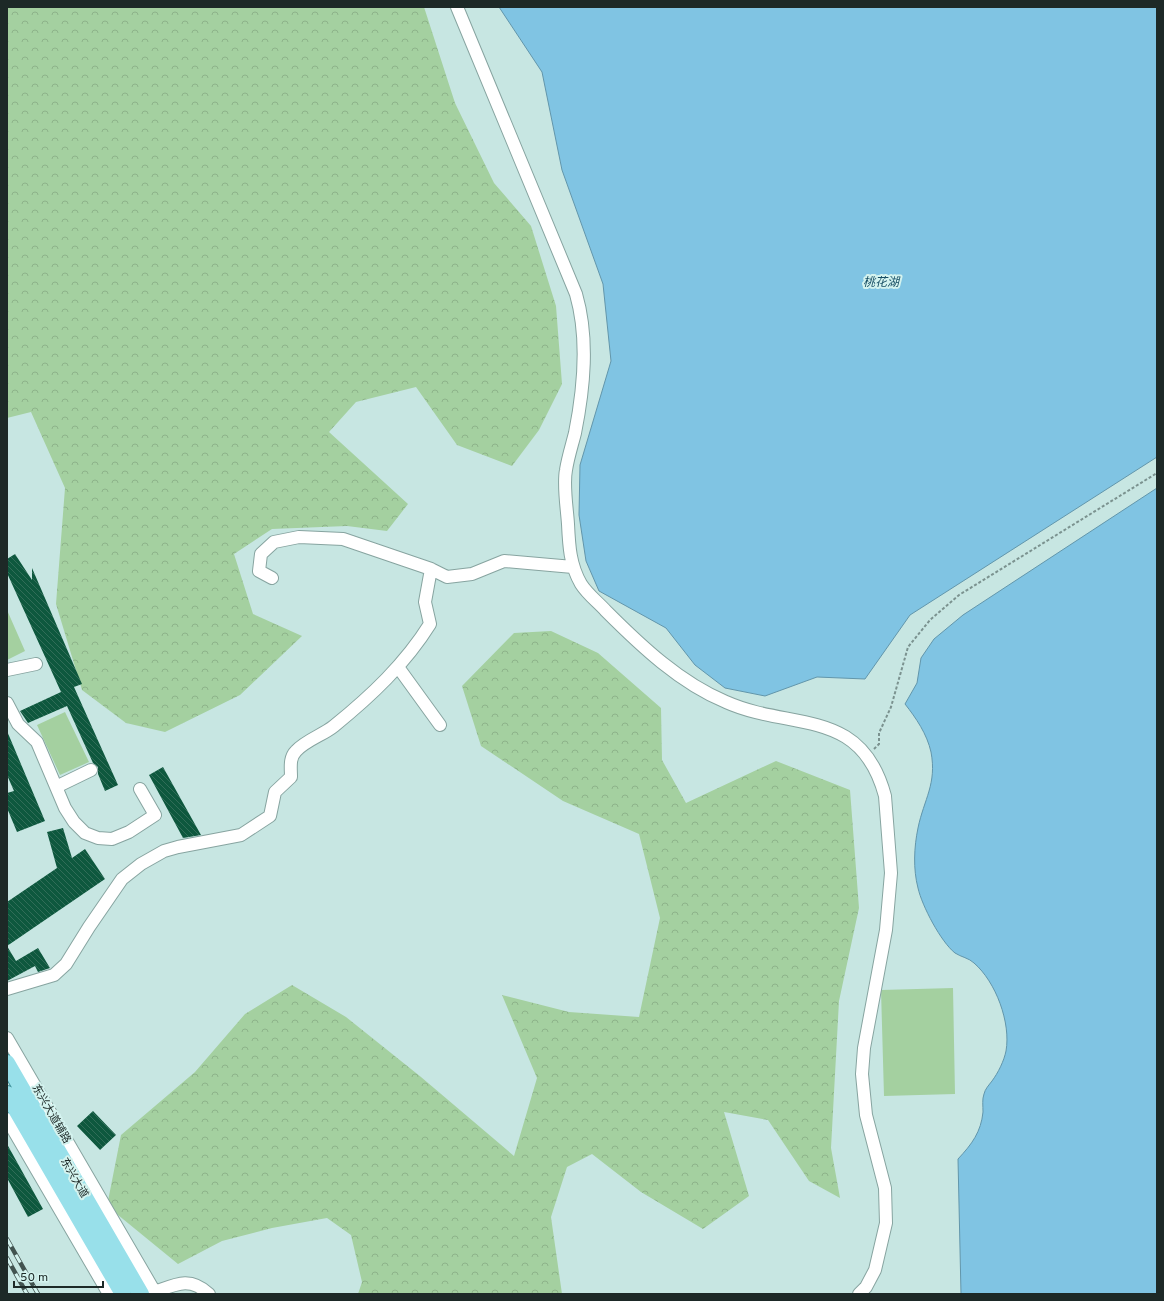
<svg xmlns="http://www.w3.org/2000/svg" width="1164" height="1301" font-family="Overpass,'Noto Sans SC',sans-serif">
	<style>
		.forest { fill: url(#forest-crowns) }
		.pitch { fill: #a4d0a0 }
		.water { fill: #80c4e3; stroke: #6296ab }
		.building { fill: url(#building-back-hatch) }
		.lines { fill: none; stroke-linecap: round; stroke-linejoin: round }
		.minor-casing { stroke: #87a4a0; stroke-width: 14 }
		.major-casing { stroke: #40939d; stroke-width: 18 }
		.path { stroke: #7b928f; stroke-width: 2; stroke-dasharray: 3 2; stroke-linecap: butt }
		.minor { stroke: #fff; stroke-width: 12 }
		.major { stroke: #98e0ea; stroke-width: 16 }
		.rail-casing { stroke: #425350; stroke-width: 4.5 }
		.rail { stroke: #d4f3ef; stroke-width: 3; stroke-dasharray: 9; stroke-linecap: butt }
		.labels { text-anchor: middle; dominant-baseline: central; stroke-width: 4; stroke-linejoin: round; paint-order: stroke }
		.street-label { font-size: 11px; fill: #1d2927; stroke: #d4f3ef }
		.water-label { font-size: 12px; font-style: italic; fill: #164d63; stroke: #d4f3ef }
	</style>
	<defs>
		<pattern id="forest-crowns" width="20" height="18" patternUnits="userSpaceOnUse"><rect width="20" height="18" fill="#a4d0a0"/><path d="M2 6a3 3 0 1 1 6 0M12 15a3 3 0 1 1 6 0" fill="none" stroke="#8db38a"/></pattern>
		<pattern id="building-back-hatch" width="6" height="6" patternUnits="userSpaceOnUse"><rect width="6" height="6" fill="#0e583e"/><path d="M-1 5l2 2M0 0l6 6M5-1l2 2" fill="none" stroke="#316d58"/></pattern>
	</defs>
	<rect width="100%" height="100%" fill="#c7e6e2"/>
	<!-- forest -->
	<path class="forest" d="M7 7H424L455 103 494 183 531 226 556 306 562 384 539 430 512 466 457 445 416 387 356 402 329 432 408 504 387 531 347 526 272 529 234 554 253 614 302 636 240 695 165 732 126 723 82 690 56 604 65 488 31 412 7 418Z
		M551 631 598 653 661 708 662 760 686 803 776 761 850 790 859 908 839 1001 831 1148 840 1198 809 1181 768 1120 724 1112 749 1196 703 1229 641 1192 592 1154 567 1167 551 1217 562 1294H358L362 1282 351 1235 327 1218 272 1228 222 1241 178 1264 107 1206 121 1135 195 1072 245 1014 292 985 346 1017 421 1077 514 1156 537 1078 502 995 569 1012 639 1017 660 918 639 834 563 801 481 746 462 686 514 633Z"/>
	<!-- pitch -->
	<path class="pitch" d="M7 610 25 651 7 660Z
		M65 712 89 762 60 775 37 725Z
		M953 988 955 1094 884 1096 881 990Z"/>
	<!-- water -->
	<path class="water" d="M499 7H1157V457L910 615 865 679 817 677 765 696 725 688 695 665 666 628 599 591 586 561 579 515 580 465 611 361 603 284 562 170 542 72Z
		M1157 488V1294H961L958 1159C972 1144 981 1132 983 1112 983 1106 982 1099 984 1094 985 1089 989 1085 992 1081 998 1073 1004 1061 1006 1051 1011 1023 996 982 974 963 969 958 961 957 955 953 941 942 922 906 918 888 913 869 914 847 918 828 924 799 937 784 931 752 927 734 916 718 905 704L917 683 921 658 934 639 963 615Z"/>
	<!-- building -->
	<path class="building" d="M15 554 32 580V568L82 684 74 687 118 785 105 791 98 774V767L93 763 67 706 28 723 20 711 61 692 7 573V559Z
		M7 731 45 821 17 832 7 808V793L14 791 7 775Z
		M163 767 201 835 183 838 149 775Z
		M63 828 72 858 85 849 105 879 7 946 16 961 38 948 50 968 38 972 35 966 7 981V902L57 868 47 832Z
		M93 1111 116 1135 100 1150 77 1126Z
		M7 1144 43 1209 28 1217 7 1178Z"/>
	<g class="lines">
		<!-- minor casing -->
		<g class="minor-casing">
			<path id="minor" d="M457 7 576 294C589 339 584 388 575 433 572 445 568 457 566 470 563 485 567 508 568 524 569 546 570 565 581 584 588 595 598 602 606 611 641 646 680 683 726 702 791 731 861 706 885 796L891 873 886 930 864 1048 862 1074 866 1115 885 1188 886 1223 875 1270 866 1287 859 1294
				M272 578 259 571 261 554 274 542 299 537 343 539 431 569 447 577 472 574 504 561 573 567
				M398 667 440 725
				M7 670 36 664
				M7 703 18 724 37 742 65 808 74 822 85 833 98 838 112 839 129 832 155 815 140 789
				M56 787 91 770
				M7 989 54 975 66 964 89 927 122 879 141 864 164 851 178 847 241 835 270 816 275 792 291 777C291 768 289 758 296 751 306 740 323 735 334 726 371 696 405 664 430 624L425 602 431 569
				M7 1038 156 1294
				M7 1119 109 1294
				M155 1292C176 1284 190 1276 209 1294"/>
		</g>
		<!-- major casing -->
		<g class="major-casing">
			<path id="major" d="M7 1063 141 1294
				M7 1094 123 1294"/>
		</g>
		<!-- path -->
		<path class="path" d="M874 749 879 744V733L891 707 908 647 930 620 959 595 1157 473"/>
		<!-- minor -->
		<use href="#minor" class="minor"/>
		<!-- major -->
		<use href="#major" class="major"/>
		<!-- rail casing -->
		<g class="rail-casing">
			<path id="rail" d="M7 1239 38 1294
				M7 1258 27 1294"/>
		</g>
		<!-- rail -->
		<use href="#rail" class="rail"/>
	</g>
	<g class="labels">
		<!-- street labels -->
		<g class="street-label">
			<text transform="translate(51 1114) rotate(60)">东兴大道辅路</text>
			<text transform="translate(74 1178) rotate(60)">东兴大道</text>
		</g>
		<!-- water labels -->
		<g class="water-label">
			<text x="881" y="283">桃花湖</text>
		</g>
	</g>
	<!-- border -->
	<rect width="1164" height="1301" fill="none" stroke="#1d2927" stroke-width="16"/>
	<!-- scale -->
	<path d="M14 1281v6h89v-6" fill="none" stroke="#1d2927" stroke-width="2"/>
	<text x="20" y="1281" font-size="12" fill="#1d2927" stroke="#d4f3ef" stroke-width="3" paint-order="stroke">50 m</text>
</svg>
